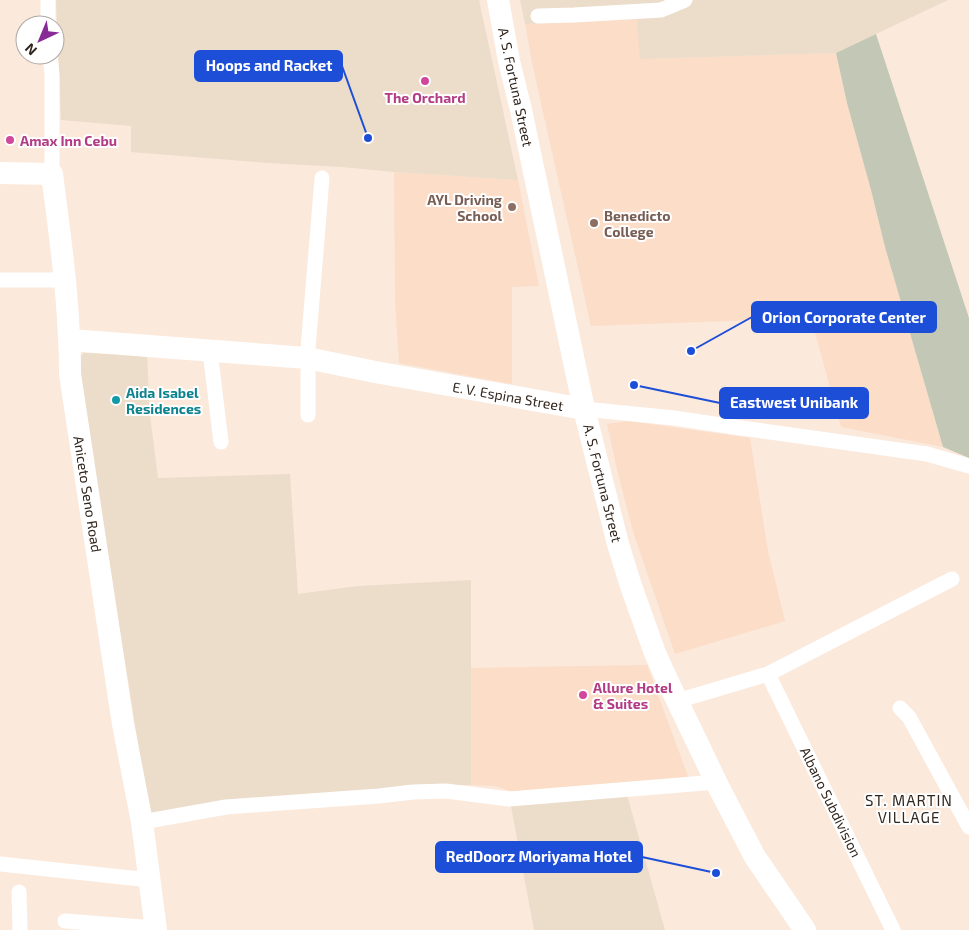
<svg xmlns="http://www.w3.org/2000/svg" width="969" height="930" font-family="'Exo 2',sans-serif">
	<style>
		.built { fill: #fbddc8 }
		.industrial { fill: #ecdcca }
		.green { fill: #c2c8b5 }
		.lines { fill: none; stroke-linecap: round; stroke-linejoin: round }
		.street { stroke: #fff; stroke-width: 15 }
		.secondary { stroke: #fff; stroke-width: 22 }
		.hotel-dot { fill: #d1479c; stroke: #fff; stroke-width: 2 }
		.education-dot { fill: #8d6e63; stroke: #fff; stroke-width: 2 }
		.culture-dot { fill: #0f9aa8; stroke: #fff; stroke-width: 2 }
		.labels { text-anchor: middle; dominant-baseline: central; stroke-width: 4; stroke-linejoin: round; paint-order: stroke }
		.street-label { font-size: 14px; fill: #31261e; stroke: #fff }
		.hotel-label { font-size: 14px; font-weight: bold; fill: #b23c85; stroke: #fff; text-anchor: start }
		.education-label { font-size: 14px; font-weight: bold; fill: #785e54; stroke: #fff; text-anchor: end }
		.culture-label { font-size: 14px; font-weight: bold; fill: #0d838f; stroke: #fff; text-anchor: start }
		.neighbourhood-label { font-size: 15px; letter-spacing: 1px; fill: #31261e; stroke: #fff }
		.leader { fill: none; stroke: #1d4ed8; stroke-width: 2 }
		.callout-dot { fill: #1d4ed8; stroke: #fff; stroke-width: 2 }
		.callout { fill: #1d4ed8; stroke: #1d4ed8; stroke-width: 2 }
		.callout-label { font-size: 15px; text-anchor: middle; font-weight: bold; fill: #fff }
	</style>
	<rect width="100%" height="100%" fill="#fbe9dc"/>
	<!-- built -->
	<path class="built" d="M637 19 641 59 836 53 847 103 871 190 885 247 943 447 841 427 811 318 591 326 532 63 525 24Z
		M394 172 518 180 539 286 512 287V384L399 363 395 300Z
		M629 421 750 438 768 551 785 621 675 654 634 535 618 474 607 424Z
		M647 665 689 779 513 792 496 786 471 785 470 668Z"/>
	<!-- industrial -->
	<path class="industrial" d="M56 0H479L518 180 394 172 342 167 268 163 131 152V126L61 120Z
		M520 0H948L836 53 640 59 637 19 525 24Z
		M84 353 147 355 150 415 158 478 290 474 298 594 358 586 471 580V785H424L149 813 77 359Z
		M627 795 665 930H534L511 806Z"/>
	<!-- green -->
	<path class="green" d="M876 34 969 318V458L943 447 885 247 871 190 847 103 836 53Z"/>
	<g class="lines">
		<!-- street -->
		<path class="street" d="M48 0V25
			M538 16 574 15 661 10 685 0
			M50 55 52 75V174
			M0 280H64
			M210 351 221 442
			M584 409 674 418 734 427 927 454 969 466
			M308 415V349L322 178
			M768 674 893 930
			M677 701 768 674 952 579
			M900 708 909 717 969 827
			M142 822 226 807 379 796 413 792 446 791 509 799 717 782
			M0 864 150 880
			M19 892 20 930
			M65 921 155 928"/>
		<!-- secondary -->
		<path class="secondary" d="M498 0 509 61 521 110 584 409 618 544 631 586 655 653 663 671 718 786 755 857 805 930
			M0 173 52 174C59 229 67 284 69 339 70 351 70 362 70 374L123 724 142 822 156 930
			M70 340 307 358 375 372 584 409"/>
	</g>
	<!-- markers -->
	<g class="hotel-dot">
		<circle cx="425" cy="81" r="5"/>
		<circle cx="10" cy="140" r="5"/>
		<circle cx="583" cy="695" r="5"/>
	</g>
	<g class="education-dot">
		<circle cx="512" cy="207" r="5"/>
		<circle cx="594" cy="223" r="5"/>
	</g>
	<circle class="culture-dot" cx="116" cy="400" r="5"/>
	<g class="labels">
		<!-- street labels -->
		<g class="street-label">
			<text transform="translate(516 87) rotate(78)">A. S. Fortuna Street</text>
			<text transform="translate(508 396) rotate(10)">E. V. Espina Street</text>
			<text transform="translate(603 483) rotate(76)">A. S. Fortuna Street</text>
			<text transform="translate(88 494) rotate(81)">Aniceto Seno Road</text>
			<text transform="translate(831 802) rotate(64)">Albano Subdivision</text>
		</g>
		<!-- hotel labels -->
		<g class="hotel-label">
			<text x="425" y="97" text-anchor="middle">The Orchard</text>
			<text x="20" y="140">Amax Inn Cebu</text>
			<text x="593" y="687">Allure Hotel<tspan x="593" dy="16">&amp; Suites</tspan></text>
		</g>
		<!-- education labels -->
		<g class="education-label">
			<text x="502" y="199">AYL Driving<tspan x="502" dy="16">School</tspan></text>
			<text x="604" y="215" text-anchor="start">Benedicto<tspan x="604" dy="16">College</tspan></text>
		</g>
		<!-- culture labels -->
		<g class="culture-label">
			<text x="126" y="392">Aida Isabel<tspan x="126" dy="16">Residences</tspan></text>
		</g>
		<!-- neighbourhood labels -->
		<g class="neighbourhood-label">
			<text x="909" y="800">ST. MARTIN<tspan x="909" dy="17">VILLAGE</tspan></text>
		</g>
	</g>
	<!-- callouts -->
	<path class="leader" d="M368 138L342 66M691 351L752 317M634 385L720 403M716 873L642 857"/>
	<g class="callout-dot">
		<circle cx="368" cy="138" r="5"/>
		<circle cx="691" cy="351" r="5"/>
		<circle cx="634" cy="385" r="5"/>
		<circle cx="716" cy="873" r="5"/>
	</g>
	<g class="callout">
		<rect x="195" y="51" width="147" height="30" rx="5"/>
		<rect x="752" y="302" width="184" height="30" rx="5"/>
		<rect x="720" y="388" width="148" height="30" rx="5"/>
		<rect x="436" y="842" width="206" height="30" rx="5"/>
	</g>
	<g class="callout-label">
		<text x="269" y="71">Hoops and Racket</text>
		<text x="844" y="323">Orion Corporate Center</text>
		<text x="794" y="408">Eastwest Unibank</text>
		<text x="539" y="862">RedDoorz Moriyama Hotel</text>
	</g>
	<!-- north arrow -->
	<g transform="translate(40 40) rotate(224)"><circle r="24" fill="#ffffff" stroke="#ada8a5"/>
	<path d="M0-4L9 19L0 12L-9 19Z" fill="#882b96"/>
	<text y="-8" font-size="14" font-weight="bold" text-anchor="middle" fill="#31261e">N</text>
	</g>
</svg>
